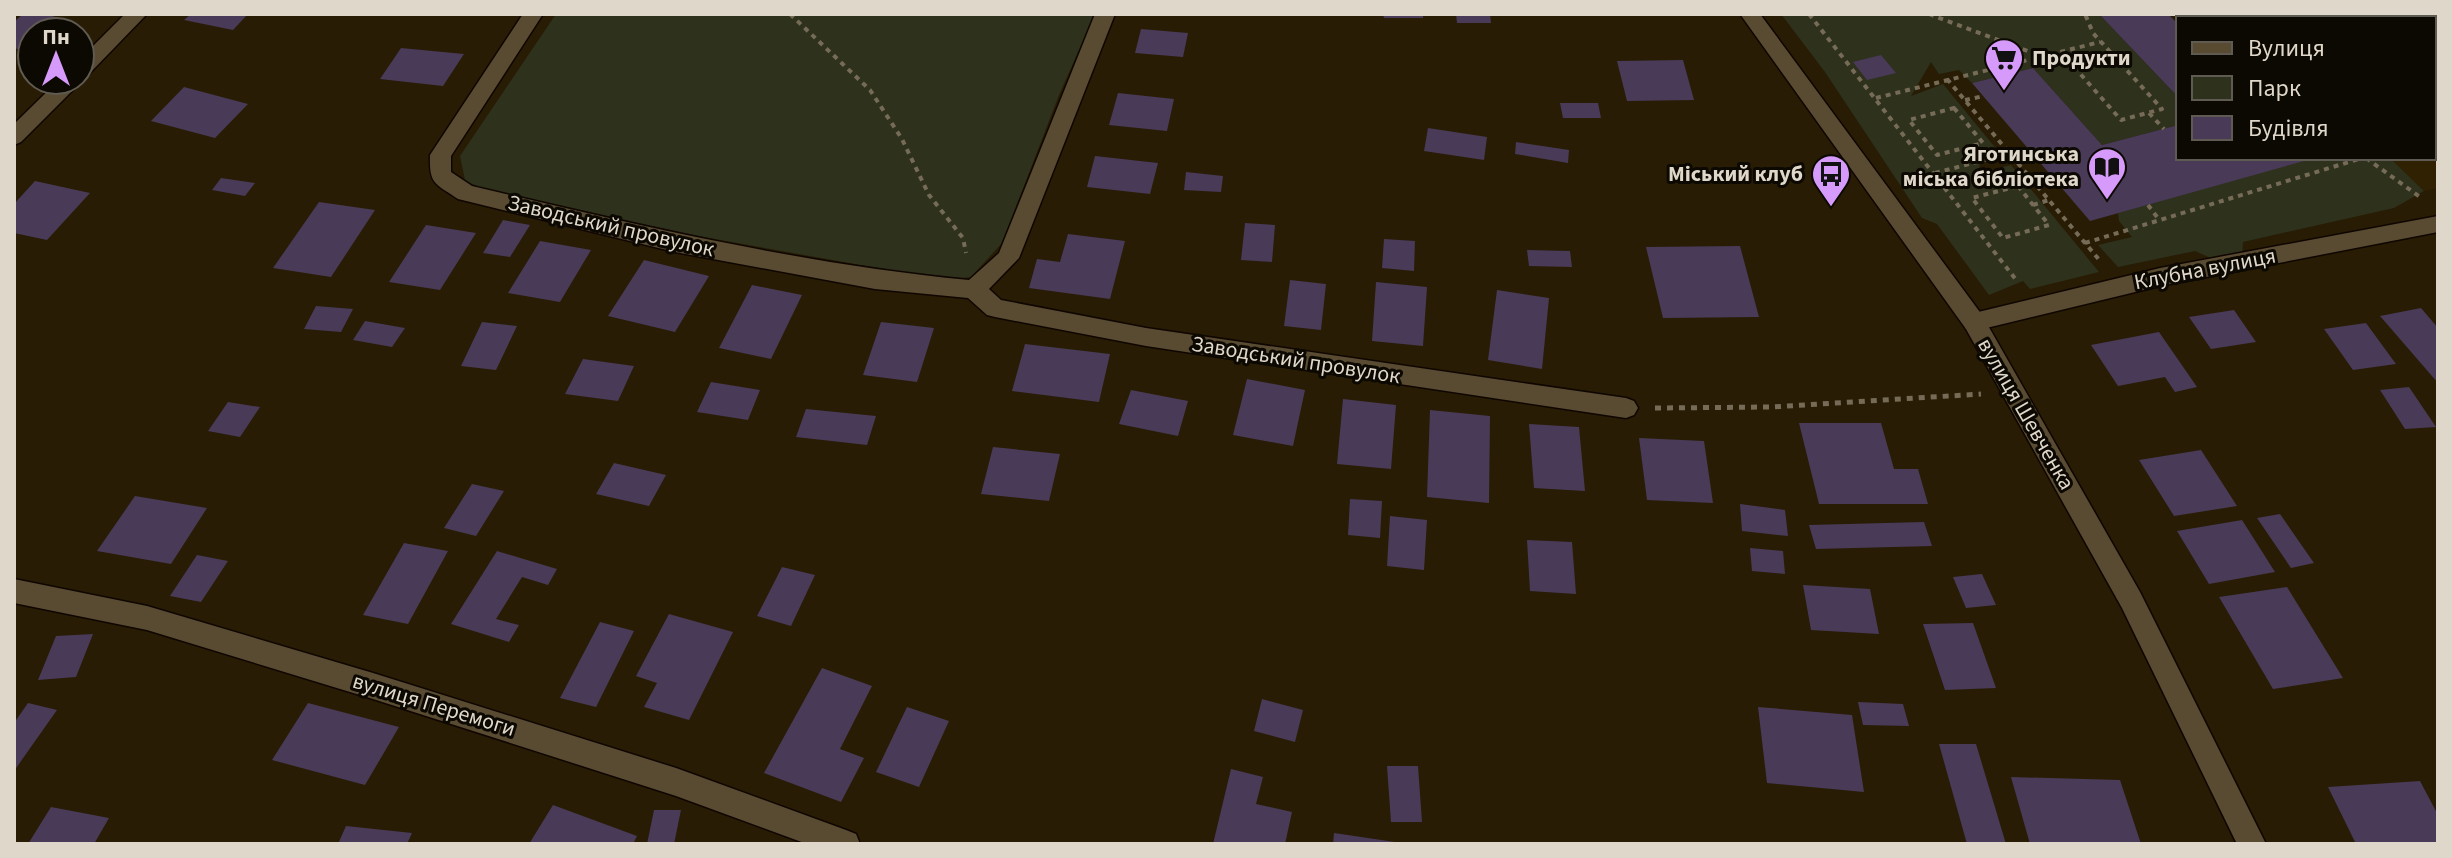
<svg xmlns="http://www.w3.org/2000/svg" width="2452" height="858" font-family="'Source Sans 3',sans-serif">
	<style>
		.built { fill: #2f2101 }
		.green { fill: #2e311c }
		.building { fill: #493a58 }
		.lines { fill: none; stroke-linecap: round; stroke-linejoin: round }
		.street-casing { stroke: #100600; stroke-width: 3 }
		.secondary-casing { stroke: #100600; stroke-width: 3 }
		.path-far1 { stroke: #756b57; stroke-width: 4; stroke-dasharray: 5 5; stroke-linecap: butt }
		.path { stroke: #756b57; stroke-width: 5; stroke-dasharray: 6 6; stroke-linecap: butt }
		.street { fill: #584b32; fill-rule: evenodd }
		.secondary { fill: #584b32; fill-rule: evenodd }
		.labels { text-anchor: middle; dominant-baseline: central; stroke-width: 6; stroke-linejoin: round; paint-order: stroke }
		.poi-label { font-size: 22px; font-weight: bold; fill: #dfd7c9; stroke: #0c0802; text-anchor: end }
		.street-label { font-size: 22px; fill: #dfd7c9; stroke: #0c0802 }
	</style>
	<rect width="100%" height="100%" fill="#281c04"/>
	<!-- built -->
	<path class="built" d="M2438 14V188L2424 191 2390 158H2434V18H2249L2246 15Z"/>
	<!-- green -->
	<path class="green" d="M556 14H1095L1059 95 1002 243 971 277 944 280 687 234 479 188 465 180 460 156Z
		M1781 14H2099L2178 97V125L2102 145 2033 68 1972 83 1959 70 1939 74 1931 62 1911 96 1943 84 1998 151 1983 152 1978 173 2011 165 2099 272 2030 289 2023 281 1989 295 1937 224 1922 218 1825 72Z
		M2310 158H2390L2424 191 2394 208 2243 242 2242 256 2215 260 2195 251 2118 267 2098 245 2132 237 2119 221 2118 213Z"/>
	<!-- building -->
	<path class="building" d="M23 14H45L73 22 62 32H32V53L14 48V22Z
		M191 14H248L233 30 184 20Z
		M1383 14H1423V18H1384Z
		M1456 14H1490L1491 23H1457Z
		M2099 14H2168L2178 24V97Z
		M1141 29 1188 33 1183 57 1135 53Z
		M401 48 464 54 443 86 380 79Z
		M1881 55 1896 73 1867 80 1853 62Z
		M1683 60 1694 100 1627 101 1617 61Z
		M2438 63V139L2434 135V64Z
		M2033 68 2102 145 2178 125V158L2311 159 2090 221 1972 83Z
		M184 87 248 104 215 138 151 121Z
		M1118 93 1174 99 1167 131 1109 125Z
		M1560 103H1598L1601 118H1563Z
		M1428 128 1487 137 1484 160 1424 151Z
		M1516 142 1569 150 1568 163 1515 154Z
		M1095 156 1158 163 1150 194 1087 187Z
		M1186 172 1223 176 1221 192 1184 190Z
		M221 178 255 183 245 196 212 190Z
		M35 181 90 193 47 240 14 233V204Z
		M319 202 375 210 331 277 273 268Z
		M503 220 530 225 510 257 483 253Z
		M1245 223 1275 225 1272 262 1241 260Z
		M426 225 476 233 440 290 389 282Z
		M1068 234 1125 241 1110 299 1029 288 1037 259 1060 262Z
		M1384 239 1415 241 1414 271 1382 268Z
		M540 241 591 250 560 302 508 293Z
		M1740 246 1759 317 1663 318 1646 247Z
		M1527 250 1570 251 1572 267 1529 266Z
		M644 260 709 276 675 332 608 316Z
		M1290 280 1326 284 1321 330 1284 326Z
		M1376 282 1427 287 1423 346 1372 341Z
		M752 285 802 295 771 359 719 348Z
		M1497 290 1549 298 1542 369 1488 360Z
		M316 306 353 309 341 332 304 329Z
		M2421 308 2438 328V383L2380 316Z
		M2234 310 2256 342 2211 349 2189 317Z
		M365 321 405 328 392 347 353 340Z
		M482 322 517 326 496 370 461 366Z
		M881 322 934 328 917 382 863 375Z
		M2366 323 2396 364 2353 370 2324 329Z
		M2159 332 2197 387 2175 392 2165 377 2118 386 2091 345Z
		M1025 344 1110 354 1099 402 1012 391Z
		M583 359 634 366 618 401 565 394Z
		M1247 379 1305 390 1293 446 1233 435Z
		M711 382 760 390 748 420 697 412Z
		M2409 387 2436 427 2405 429 2380 390Z
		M1131 390 1188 401 1178 436 1119 424Z
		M1343 399 1396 405 1391 469 1337 464Z
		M228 402 260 407 240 437 208 431Z
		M806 409 876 416 867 445 796 437Z
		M1430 410 1490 416 1489 503 1427 497Z
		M1799 423H1881L1894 469H1918L1928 504H1819Z
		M1529 424 1579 427 1585 491 1534 488Z
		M1639 438 1704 441 1713 503 1647 500Z
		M993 447 1060 454 1049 501 981 494Z
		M2201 450 2237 506 2174 516 2139 460Z
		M614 463 666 475 649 506 596 494Z
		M472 484 504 491 476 536 444 528Z
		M135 496 207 508 171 564 97 551Z
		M1350 499 1382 501 1380 538 1348 535Z
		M1740 504 1785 510 1788 536 1742 531Z
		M2280 514 2314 563 2291 568 2257 518Z
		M1390 516 1427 520 1424 570 1387 566Z
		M2242 520 2275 572 2209 584 2177 531Z
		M1924 522 1932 546 1816 549 1809 525Z
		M1527 540 1572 542 1576 594 1530 591Z
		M404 543 448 551 408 624 363 615Z
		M1750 548 1783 551 1785 574 1752 571Z
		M497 551 557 569 548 585 522 577 496 619 519 625 509 642 451 624Z
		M197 555 228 561 201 602 170 596Z
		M782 567 815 575 791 626 757 616Z
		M1982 574 1996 605 1966 608 1953 577Z
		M1803 585 1870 589 1879 634 1811 630Z
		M2287 587 2343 678 2273 689 2219 597Z
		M669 614 733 632 689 720 644 707 657 683 636 676Z
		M600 622 634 631 596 707 560 698Z
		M1973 623 1996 688 1945 690 1923 624Z
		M93 634 76 677 38 680 56 636Z
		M822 668 872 686 840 749 864 758 841 802 764 773Z
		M1262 699 1303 710 1295 742 1254 731Z
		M1858 702 1903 704 1909 726 1863 725Z
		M28 703 57 710 14 771V723Z
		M308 703 399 727 365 785 272 760Z
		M907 707 949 721 919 787 876 772Z
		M1758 707 1852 715 1864 792 1767 783Z
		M1939 744H1976L2006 844H1967Z
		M1387 766H1418L1422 822H1391Z
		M1231 769 1263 777 1256 804 1292 812 1285 844H1213Z
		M2011 777 2120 780 2141 844H2030Z
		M2420 781 2438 815V844H2356L2328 787Z
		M553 805 637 836 633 844H529Z
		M51 807 109 818 94 844H28Z
		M654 810H681L674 844H647Z
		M346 826 412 833 407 844H338Z
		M1334 833 1395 842V844H1333Z"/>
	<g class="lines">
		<!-- street casing -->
		<g class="street-casing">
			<path id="street" d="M125 14H147L87 76 80 78 81 80 78 85 21 142 14 145V124L59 80H80V59Z
				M523 14H543L451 156V172L472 186C637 225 801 264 969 280L999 253 1095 14H1115L1019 258 989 289 1001 300 1146 328 1626 398 1634 401 1638 408 1634 415 1626 418 1146 346 995 317 987 315 968 298 875 289 675 252 458 199C435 183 429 185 430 155Z
				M2438 216V232L2160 286 1974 331 1966 329 1963 322 1966 315 1974 313 2160 268Z
				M14 579 147 606 373 673 676 768 846 830 856 834 860 844H807L676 796 373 699 147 630 14 603Z"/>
		</g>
		<!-- secondary casing -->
		<g class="secondary-casing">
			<path id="secondary" d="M1740 14H1760L1982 315 2140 592 2266 844H2237L2122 608 1966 329Z"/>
		</g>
		<!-- path-far1 -->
		<path class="path-far1" d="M790 14 870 90 902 139 929 195 963 238 966 253
			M1809 14 2017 281
			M1929 14 2041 56
			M2200 14 2204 18
			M2061 52 2121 120 2162 109 2093 33 2085 14
			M1947 79 2101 262
			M1876 98 2100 42
			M1965 100 1984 96
			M1954 108 1983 143 1937 155 1909 120Z
			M2149 113 2164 129
			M2366 158 2420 197
			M1935 173 2027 149
			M2018 186 2049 225 2003 238 1972 198Z
			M2033 205 2049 200
			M2148 205 2160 221
			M2085 243 2362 158"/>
		<!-- path -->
		<path class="path" d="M1655 408 1771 407 1981 394"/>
		<!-- street -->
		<use href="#street" class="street"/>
		<!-- secondary -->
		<use href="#secondary" class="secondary"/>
	</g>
	<!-- icons -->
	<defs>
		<g id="supermarket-pin" transform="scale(2)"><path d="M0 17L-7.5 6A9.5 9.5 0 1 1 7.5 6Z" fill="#d69bfa" stroke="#0c0802"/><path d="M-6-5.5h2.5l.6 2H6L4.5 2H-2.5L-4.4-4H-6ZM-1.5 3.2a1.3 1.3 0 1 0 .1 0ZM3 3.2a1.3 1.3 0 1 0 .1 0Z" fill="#111"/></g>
		<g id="library-pin" transform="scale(2)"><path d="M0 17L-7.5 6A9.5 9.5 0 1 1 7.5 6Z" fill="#d69bfa" stroke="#0c0802"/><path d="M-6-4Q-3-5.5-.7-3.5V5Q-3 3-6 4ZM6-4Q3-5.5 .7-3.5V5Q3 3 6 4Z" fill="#111"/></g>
		<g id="bus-pin" transform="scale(2)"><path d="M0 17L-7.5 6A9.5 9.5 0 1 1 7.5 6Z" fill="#d69bfa" stroke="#0c0802"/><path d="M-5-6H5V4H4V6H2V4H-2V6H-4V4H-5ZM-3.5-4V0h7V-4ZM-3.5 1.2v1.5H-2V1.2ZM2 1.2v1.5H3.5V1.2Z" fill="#111"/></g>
	</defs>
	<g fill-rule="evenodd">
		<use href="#supermarket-pin" x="2004" y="58"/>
		<use href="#library-pin" x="2107" y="167"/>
		<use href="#bus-pin" x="1831" y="174"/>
	</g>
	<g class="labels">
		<!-- poi labels -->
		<g class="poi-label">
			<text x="2032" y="58" text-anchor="start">Продукти</text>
			<text x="2079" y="154">Яготинська<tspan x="2079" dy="25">міська бібліотека</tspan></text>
			<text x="1803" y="174">Міський клуб</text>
		</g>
		<!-- street labels -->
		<g class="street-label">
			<text transform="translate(611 226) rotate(13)">Заводський провулок</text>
			<text transform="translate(2205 269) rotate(-11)">Клубна вулиця</text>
			<text transform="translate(1296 360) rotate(9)">Заводський провулок</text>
			<text transform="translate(2026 414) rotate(60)">вулиця Шевченка</text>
			<text transform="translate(434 705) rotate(17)">вулиця Перемоги</text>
		</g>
	</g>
	<!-- border -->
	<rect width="2452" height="858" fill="none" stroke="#dfd7c9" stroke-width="32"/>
	<!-- legend -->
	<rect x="2176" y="16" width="260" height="144" fill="#0c0802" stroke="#605b52" stroke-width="2"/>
	<rect x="2192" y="42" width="40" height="12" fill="#584b32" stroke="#605b52" stroke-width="2"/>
	<text x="2248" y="56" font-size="24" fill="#dfd7c9">Вулиця</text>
	<rect x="2192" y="76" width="40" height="24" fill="#2e311c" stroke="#605b52" stroke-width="2"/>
	<text x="2248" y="96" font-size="24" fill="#dfd7c9">Парк</text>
	<rect x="2192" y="116" width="40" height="24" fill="#493a58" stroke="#605b52" stroke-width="2"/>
	<text x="2248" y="136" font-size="24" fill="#dfd7c9">Будівля</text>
	<!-- north arrow -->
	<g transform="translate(56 56)"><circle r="38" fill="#0c0802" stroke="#605b52" stroke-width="2"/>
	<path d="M0-6L14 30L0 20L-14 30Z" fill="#d69bfa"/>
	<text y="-12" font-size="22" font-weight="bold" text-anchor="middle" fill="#dfd7c9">Пн</text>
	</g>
</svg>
